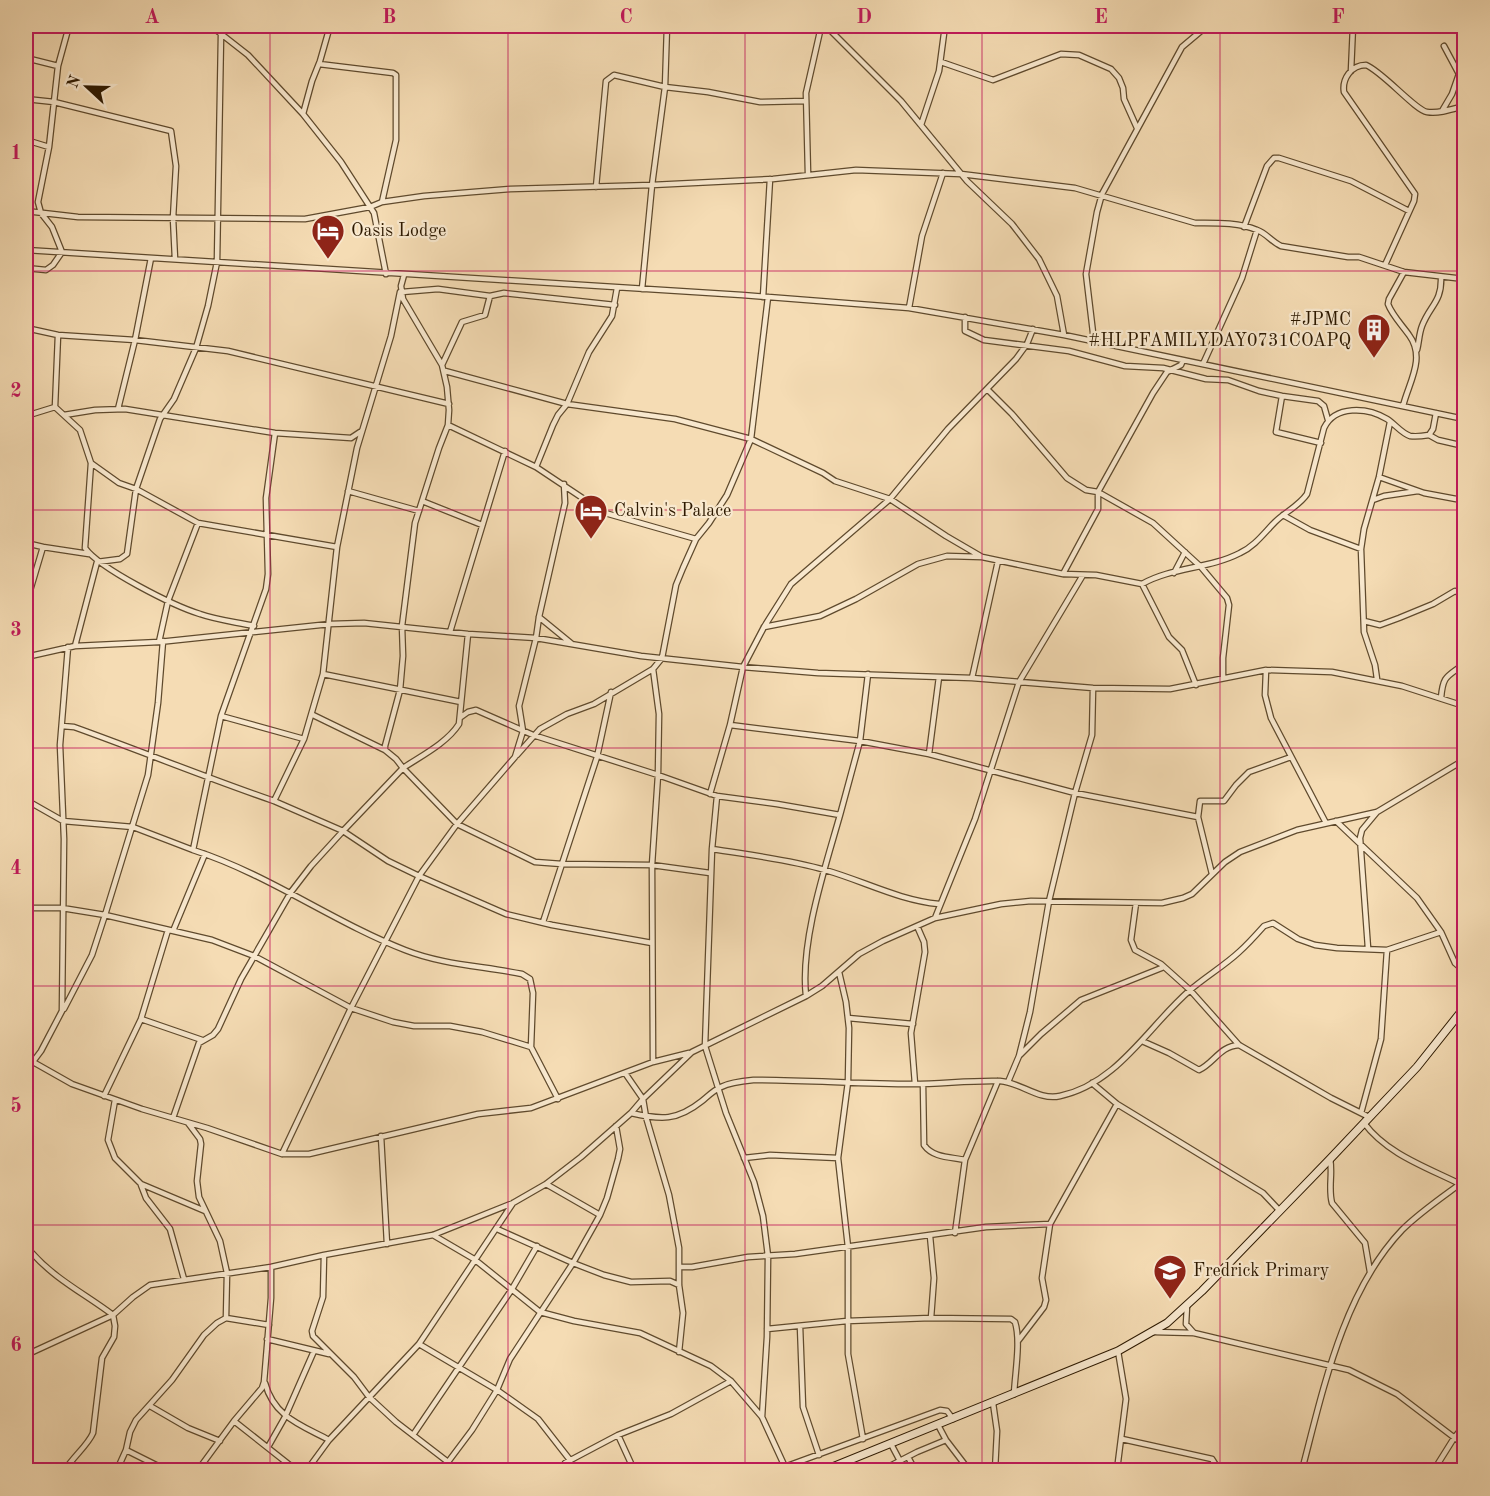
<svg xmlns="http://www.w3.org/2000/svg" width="1490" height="1496" font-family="'Old Standard TT',serif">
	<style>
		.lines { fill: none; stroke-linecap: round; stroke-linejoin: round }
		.street-casing { stroke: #5f4a2d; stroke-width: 7 }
		.secondary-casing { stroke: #2d1900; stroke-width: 9 }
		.street { stroke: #f8e8ce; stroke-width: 4.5 }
		.secondary { stroke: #f8e8ce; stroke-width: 7 }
		.grid { fill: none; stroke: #c2185b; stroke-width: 1.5; stroke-opacity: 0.55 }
		.labels { text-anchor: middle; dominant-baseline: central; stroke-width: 4.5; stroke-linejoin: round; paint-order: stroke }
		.poi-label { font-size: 18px; fill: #2d1900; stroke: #f8e8ce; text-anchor: start }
		.neatline { fill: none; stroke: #c2185b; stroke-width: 2 }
		.grid-label { font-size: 20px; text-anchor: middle; font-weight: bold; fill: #c2185b }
	</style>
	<rect width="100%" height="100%" fill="#f5dcb4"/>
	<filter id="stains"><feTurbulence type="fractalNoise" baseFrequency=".00333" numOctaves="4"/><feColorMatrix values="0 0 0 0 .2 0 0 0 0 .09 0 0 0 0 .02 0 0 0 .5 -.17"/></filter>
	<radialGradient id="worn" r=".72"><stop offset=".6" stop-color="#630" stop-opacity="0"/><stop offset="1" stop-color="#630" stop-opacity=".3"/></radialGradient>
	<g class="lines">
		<!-- street casing -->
		<g class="street-casing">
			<path id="street" d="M211 26 248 55 303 114
				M330 26 320 61 312 81 303 114 341 162 374 213 386 274
				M667 26 665 87 652 185 773 179 856 170 961 174 1075 188 1195 223C1214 223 1239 222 1257 230 1266 233 1272 242 1281 246L1348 257H1359L1404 272 1464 279
				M826 26 901 101 967 181 1012 224 1039 259 1057 296 1064 335
				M833 33 840 26
				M26 58 58 66
				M941 62 993 80 1061 54 1079 55 1111 69 1119 78 1123 88 1124 99 1137 128
				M319 64 393 73 396 75V140L382 202
				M1351 71 1353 26
				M26 99 54 102 171 131 176 166 173 218 175 259
				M1442 111 1452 94 1459 74 1444 46
				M921 125 939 71 945 26
				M26 140 49 147
				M808 174 806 93 821 27
				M596 187 606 81 614 75 665 87 708 92 760 102 806 101
				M26 211 78 217 305 219 370 207 382 202 424 196 510 189 652 185 642 289
				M1244 227 1267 166 1274 158H1279L1351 181 1409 211
				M26 250 742 295 909 308 1064 335 1464 419
				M1385 265 1414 201 1415 194 1344 92C1342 79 1351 65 1366 65 1383 72 1415 110 1427 112 1439 114 1453 109 1464 106
				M26 268 46 270 53 265 62 252 52 227 41 213 38 202 49 147 58 66 69 26
				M400 292 391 336 357 448 337 547 323 674 461 702
				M402 292 438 289 490 296 504 293 615 305
				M763 297 770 179
				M909 308 922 236 943 173
				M965 317V331L984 340 1069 351 1125 366 1163 368 1206 379 1228 380 1259 391 1282 396 1318 401 1324 406 1328 420
				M26 328 58 335 135 340 228 351 449 404
				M1033 329 1027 344 1016 359 948 429 890 499 791 584 764 627 743 667 730 725 860 741 929 754 1075 793 1198 817
				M58 335 55 407 80 430 91 463 85 548C100 569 174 606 200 614 217 620 236 622 254 626
				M1094 341 1086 274 1097 212 1102 194 1182 47 1207 26
				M1417 350C1419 342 1419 334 1422 326 1430 305 1442 302 1441 277
				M1203 364 1242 278 1257 230
				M442 365 462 322 485 315 490 296
				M445 371 567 404 675 419 751 439 823 473 835 481 890 499 946 536 982 557
				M987 389 1012 414 1067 478 1086 490 1098 492 1153 523 1201 567 1227 598 1229 605 1223 658V678
				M1282 396 1276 432 1321 443
				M1403 406C1409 382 1426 358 1409 335 1402 325 1392 315 1388 304L1389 299 1404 272
				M118 409 135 340 151 258
				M64 415 95 410 125 409 275 433 351 438 360 432
				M26 416 55 407
				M448 425 536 467 605 513 696 539
				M275 433 266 498 268 574 266 589 221 716 193 850C268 874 333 922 405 950 443 965 483 966 522 974L530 979 533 993 531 1047 558 1099
				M1429 435 1438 440 1464 446
				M91 463 119 483 136 489 198 523 337 547
				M536 467 553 425 558 415 567 404 589 352 612 316 617 288
				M1379 477 1424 493 1456 499 1459 498 1464 485
				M564 484 565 503 539 617 536 638 519 706 523 731 515 757 457 824 419 876 506 914 552 925 652 943
				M348 491 419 511
				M1373 500 1384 496 1418 491
				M422 501 482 525
				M1283 515 1310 530 1361 549
				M26 543 43 547
				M1174 573 1185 552
				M1063 574 1098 509V492L1153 393 1167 372 1181 365 1183 360
				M1142 584C1172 567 1209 569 1240 553 1255 546 1264 533 1275 522 1285 512 1299 506 1307 494L1324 428C1335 405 1367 407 1387 419 1395 424 1401 433 1410 436 1416 437 1423 436 1429 435L1433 429 1436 413
				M26 604 43 547 89 554
				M539 617 572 644
				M1364 621 1380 625 1399 618 1433 604 1455 591 1464 595
				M764 627 820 616 856 599 918 564 947 556 982 557 1063 574 1096 575 1142 584 1169 637 1182 650 1196 685
				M450 632 505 451
				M468 634 459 724C447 743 421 756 403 768L457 824 535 862 562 864 652 865 710 873
				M163 641 158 703 148 775 105 915 212 940 254 956 351 1008 393 1022 414 1026H450L482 1032 531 1047
				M159 642 168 601 198 523
				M75 646 97 562 120 559 127 554 136 489 160 419 174 399 196 348 208 306 217 262 221 35
				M26 657 75 646 159 642 330 624 364 623 468 634 536 638 641 656 743 667 818 673 972 678 1093 688 1170 689 1266 670 1332 672 1402 686 1464 706
				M653 669 659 714 658 775 717 796
				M1266 670 1265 695 1271 718 1326 823
				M972 678 998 561
				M1377 679 1375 665 1364 632 1361 549 1364 529 1379 477 1390 422
				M1441 698C1443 675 1447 677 1464 664
				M313 715 385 750
				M221 716 304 739
				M461 717 468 712 476 710 533 735 658 775 652 865 653 1062
				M62 726 74 727C141 751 207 778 274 801
				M929 754 939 677
				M517 755 540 729 567 714 594 704 653 669 662 658 676 585 683 568 696 539 709 523 727 495 751 439 768 297
				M710 794 730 725
				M26 800 63 821 133 827 193 850
				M840 815 860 741 868 674
				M1336 821 1417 898 1441 932 1455 963 1464 971
				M712 849 717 796 777 804 840 815C825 868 800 942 806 996
				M1212 874 1198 817 1200 801H1224L1236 785 1249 772 1291 757
				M1136 903 1131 940 1135 950 1161 964 1190 990 1239 1045 1331 1098 1369 1117
				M26 908H62L105 915 92 955 64 1009
				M935 918 975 819 1019 682 1083 575
				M543 922 597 757 611 692
				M173 931 205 854
				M1368 948 1360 838 1362 830 1377 812
				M839 972 846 1002 849 1028 848 1082 838 1158 848 1247V1354L863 1439
				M848 1018 913 1024
				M141 1019 202 1040
				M1142 1041 1169 1053 1199 1070C1214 1063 1220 1046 1239 1045
				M1020 1055 1041 1034 1081 1000 1164 967
				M26 1058 72 1084 142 1109 207 1128 282 1154H309L478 1114 531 1108 653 1062 689 1053
				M26 1067 32 1063 41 1051 62 1011 64 839 60 745 68 647
				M625 1073 643 1099 646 1117 669 1195 679 1248V1285L683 1313 679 1352
				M1008 1082 1019 1056 1030 1012 1049 901 1075 793 1092 735 1093 688
				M1092 1083 1117 1104 1263 1193 1279 1210
				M915 1084 911 1033 925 952 924 942 917 926
				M923 1084 924 1145C933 1158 951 1157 965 1160
				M104 1096 141 1019 168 930
				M115 1100 108 1140 115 1158 141 1184 205 1211
				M631 1113C661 1120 677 1121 702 1101 708 1096 714 1090 721 1087 731 1082 743 1081 754 1080 807 1080 860 1084 913 1084 942 1084 971 1080 1000 1081 1020 1082 1039 1101 1060 1096 1117 1084 1148 1027 1189 991 1205 977 1224 966 1239 952 1248 944 1256 935 1264 926L1273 923 1298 939 1315 945 1337 948 1387 950 1441 932
				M1361 1113 1381 1039 1387 950
				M173 1118 199 1043 213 1035 218 1029 241 979 291 892 311 866 343 831 274 801 304 739 323 674
				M1364 1123C1387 1154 1426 1167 1460 1184
				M381 1136 387 1244
				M282 1154 351 1008 419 876 388 861 343 831 403 768 396 759 385 750V746L400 690 403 656 402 626 415 523 439 448 448 425 449 410 447 387 442 365 403 299 401 286 404 275
				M744 1158 770 1155 838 1158
				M1330 1159C1333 1173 1328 1188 1332 1203L1365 1243 1370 1272
				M546 1184 600 1215
				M141 1185 146 1198 170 1229 184 1279
				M513 1203 419 1344 497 1390 538 1419 570 1460
				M1050 1224 1117 1104
				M497 1229 573 1263 604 1275 631 1282 670 1281 679 1285
				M955 1233 965 1160 998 1081
				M433 1235 474 1259 540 1312 574 1321 640 1333 711 1366 731 1381 762 1417 785 1467
				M930 1236 934 1278 931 1318
				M26 1253H32C55 1279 85 1294 113 1315L115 1326 114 1337 102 1358 93 1433C88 1445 73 1457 65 1470
				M324 1255 323 1297 312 1331 313 1336 354 1377 369 1397 396 1422 448 1462 472 1430 497 1390 510 1359 573 1263 600 1215 607 1198 618 1159 620 1149 616 1126
				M271 1267V1298L264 1382 262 1388 234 1421 296 1470
				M680 1267H692L748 1257 795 1254 986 1227 1050 1224 1042 1278 1046 1300 1044 1307 1018 1341
				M1187 1306 1186 1324 1194 1333
				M226 1318 269 1325
				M800 1326 803 1407 819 1455
				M767 1329 847 1321 931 1318 1011 1319 1015 1322C1021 1341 1015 1373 1014 1394
				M1153 1332 1194 1333 1349 1370 1397 1394 1464 1445
				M267 1339 329 1354
				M26 1355 113 1315 133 1297 150 1285 271 1267 324 1255 433 1235 513 1203 546 1184 581 1157 631 1113 643 1099 692 1052 806 996 822 986 859 954 883 941 935 918 1001 904 1031 901 1162 903 1183 898 1192 894 1225 862 1240 852 1297 830 1377 812 1464 760
				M265 1383C274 1417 301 1425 329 1440
				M993 1403 997 1431 995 1470
				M150 1406 188 1428 220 1441
				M762 1417 767 1337 768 1256 763 1216 754 1182 726 1113 705 1046 712 849C749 855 788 859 825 870 864 881 898 900 939 904
				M938 1425 946 1440 969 1470
				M413 1435 512 1289 537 1246
				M618 1435 634 1470
				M1122 1439 1212 1459 1219 1470
				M891 1444 900 1461
				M268 1447 285 1417 314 1351
				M126 1450 166 1470
				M908 1457 915 1470
				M117 1470 126 1450 130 1432 136 1420 172 1380 204 1335 217 1323 226 1318 227 1273 220 1241 199 1197 197 1181 201 1144 200 1139 188 1123
				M198 1470 234 1421
				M307 1470 329 1440 419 1344
				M441 1470 448 1462
				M563 1470 565 1463 618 1435 671 1414 731 1381
				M776 1470 940 1410 947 1411 953 1419
				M882 1470 917 1452 946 1440
				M1117 1470 1126 1399 1118 1351
				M1302 1470C1323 1390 1343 1292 1402 1230 1419 1213 1441 1198 1460 1184L1464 1183
				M1434 1470 1454 1438 1464 1426"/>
		</g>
		<!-- secondary casing -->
		<g class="secondary-casing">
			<path id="secondary" d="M825 1470 1118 1351 1167 1323 1202 1291 1330 1159 1417 1067 1464 1008"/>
		</g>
		<!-- street -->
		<use href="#street" class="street"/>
		<!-- secondary -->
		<use href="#secondary" class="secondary"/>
	</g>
	<!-- grid -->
	<path class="grid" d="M270 26V1470M508 26V1470M745 26V1470M982 26V1470M1220 26V1470M26 271H1464M26 510H1464M26 748H1464M26 986H1464M26 1225H1464"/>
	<!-- icons -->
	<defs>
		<g id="hotel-pin" transform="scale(1.725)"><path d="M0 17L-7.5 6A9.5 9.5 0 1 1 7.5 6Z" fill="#8f2418" stroke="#f8e8ce"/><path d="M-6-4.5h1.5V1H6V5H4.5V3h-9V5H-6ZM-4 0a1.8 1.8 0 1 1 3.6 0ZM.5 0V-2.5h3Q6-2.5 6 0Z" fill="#fff"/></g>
		<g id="building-pin" transform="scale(1.725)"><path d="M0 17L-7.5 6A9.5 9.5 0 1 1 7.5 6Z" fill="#8f2418" stroke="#f8e8ce"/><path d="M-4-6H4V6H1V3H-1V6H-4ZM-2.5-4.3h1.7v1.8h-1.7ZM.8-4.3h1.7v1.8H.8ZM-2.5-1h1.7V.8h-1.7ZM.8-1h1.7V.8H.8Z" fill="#fff"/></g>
		<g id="school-pin" transform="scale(1.725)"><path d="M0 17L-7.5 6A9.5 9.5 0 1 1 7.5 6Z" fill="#8f2418" stroke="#f8e8ce"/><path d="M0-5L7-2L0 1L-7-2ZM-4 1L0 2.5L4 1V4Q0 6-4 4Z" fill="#fff"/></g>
	</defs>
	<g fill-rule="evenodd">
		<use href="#hotel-pin" x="328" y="231"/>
		<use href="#building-pin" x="1374" y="330"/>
		<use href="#hotel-pin" x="591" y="511"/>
		<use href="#school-pin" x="1170" y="1271"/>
	</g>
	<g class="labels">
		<!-- poi labels -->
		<g class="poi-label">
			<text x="351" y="231">Oasis Lodge</text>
			<text x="1351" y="320" text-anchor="end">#JPMC<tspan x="1351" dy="21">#HLPFAMILYDAY0731COAPQ</tspan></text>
			<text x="614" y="511">Calvin's Palace</text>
			<text x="1193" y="1271">Fredrick Primary</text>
		</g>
	</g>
	<!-- margin -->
	<rect width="1490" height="1496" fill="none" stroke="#f5dcb4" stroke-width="66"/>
	<!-- north arrow -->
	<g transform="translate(87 87) rotate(292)" stroke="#f8e8ce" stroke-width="4.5" paint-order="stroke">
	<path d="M0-4.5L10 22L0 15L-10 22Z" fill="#2d1900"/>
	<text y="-9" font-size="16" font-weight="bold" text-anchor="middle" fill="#2d1900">N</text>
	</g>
	<rect x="33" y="33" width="1424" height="1430" class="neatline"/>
	<g class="grid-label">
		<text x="152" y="23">A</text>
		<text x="389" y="23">B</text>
		<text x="626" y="23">C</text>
		<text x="864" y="23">D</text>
		<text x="1101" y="23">E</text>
		<text x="1338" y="23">F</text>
		<text x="16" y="159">1</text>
		<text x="16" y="397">2</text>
		<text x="16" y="636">3</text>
		<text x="16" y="874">4</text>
		<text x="16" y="1112">5</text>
		<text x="16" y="1351">6</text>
	</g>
	<rect width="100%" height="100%" filter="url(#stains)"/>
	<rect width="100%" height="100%" fill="url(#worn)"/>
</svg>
